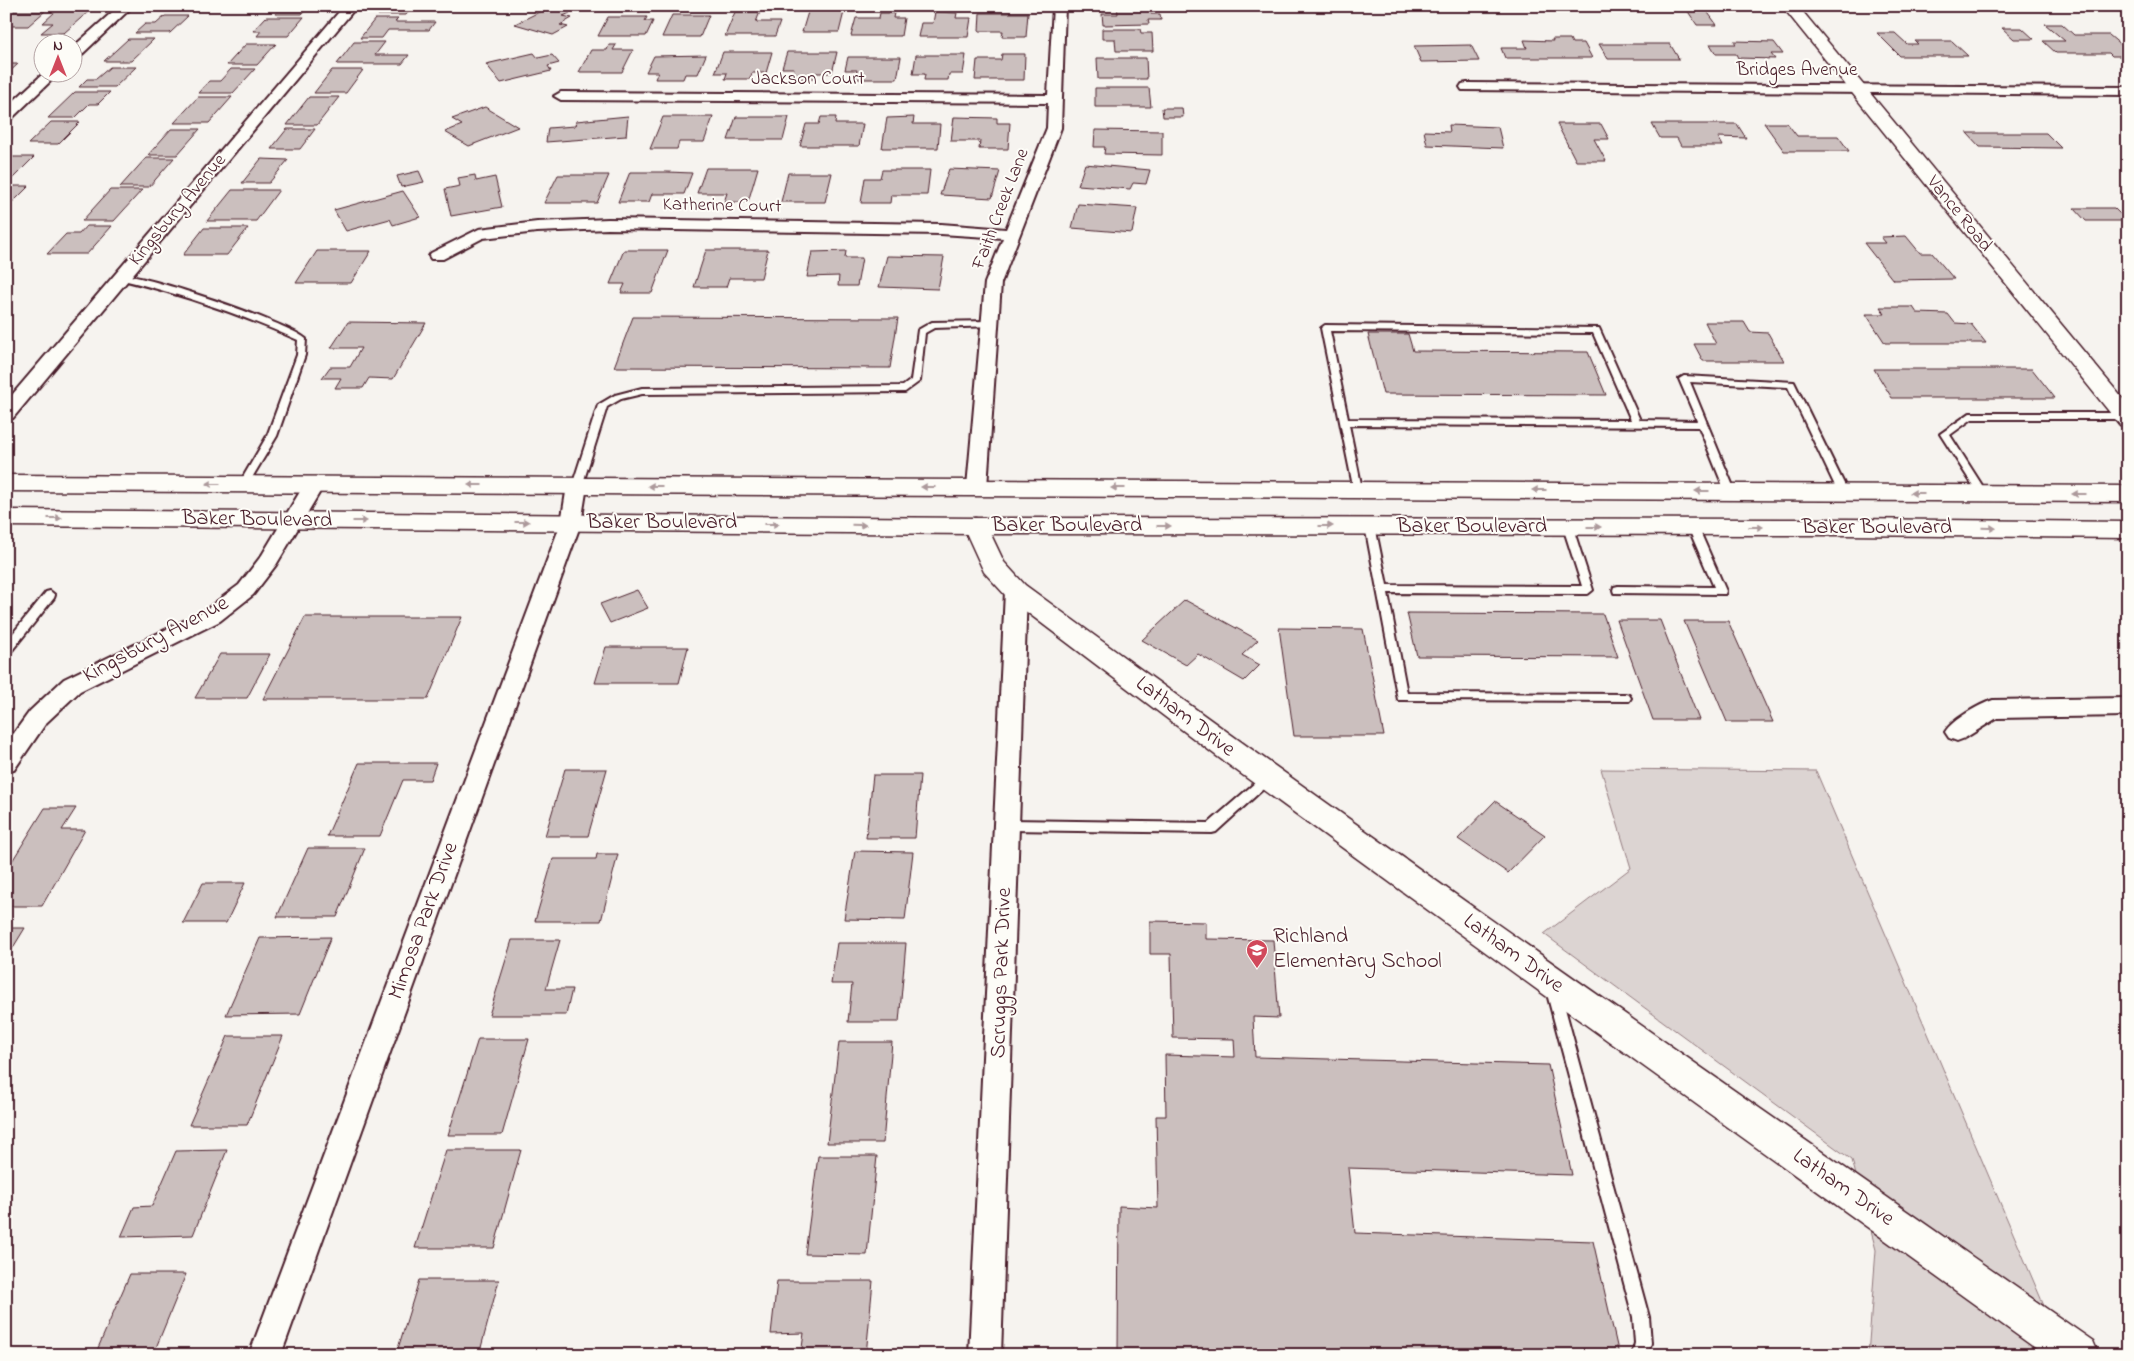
<svg xmlns="http://www.w3.org/2000/svg" width="2134" height="1361" font-family="'Indie Flower',sans-serif">
	<style>
		.green { fill: #dcd4d2; stroke: #937a7e }
		.building { fill: #cbbfbe; stroke: #4a1f2b }
		.lines { fill: none; stroke-linecap: round; stroke-linejoin: round }
		.service-casing { stroke: #4a1f2b; stroke-width: 4 }
		.minor-casing { stroke: #4a1f2b; stroke-width: 4 }
		.tertiary-casing { stroke: #4a1f2b; stroke-width: 3 }
		.primary-casing { stroke: #4a1f2b; stroke-width: 3 }
		.service { fill: #fdfcf7; fill-rule: evenodd }
		.minor { fill: #fdfcf7; fill-rule: evenodd }
		.tertiary { fill: #fdfcf7; fill-rule: evenodd }
		.primary { fill: #fdfcf7; fill-rule: evenodd }
		.oneway { fill: #ac999b }
		.labels { text-anchor: middle; dominant-baseline: central; stroke-width: 4; stroke-linejoin: round; paint-order: stroke }
		.far-street-label { font-size: 19px; fill: #4a1f2b; stroke: #fdfcf7 }
		.street-label { font-size: 22px; fill: #4a1f2b; stroke: #fdfcf7 }
		.poi-label { font-size: 22px; fill: #4a1f2b; stroke: #fdfcf7; text-anchor: start }
	</style>
	<rect width="100%" height="100%" fill="#f6f3ef"/>
	<filter id="ink" filterUnits="userSpaceOnUse"><feTurbulence type="fractalNoise" baseFrequency=".02" numOctaves="2"/><feDisplacementMap in="SourceGraphic" scale="10" xChannelSelector="R" yChannelSelector="G"/><feConvolveMatrix kernelMatrix="1 2 1 2 8 2 1 2 1" color-interpolation-filters="sRGB"/></filter>
	<g filter="url(#ink)">
		<!-- green -->
		<path class="green" d="M1601 769 1816 771 2065 1355H1868L1876 1250 1852 1160 1544 934 1631 868Z"/>
		<!-- building -->
		<path class="building" d="M178 6H205L203 9 175 10Z
			M282 6H309L302 14H275Z
			M385 6H412L406 15H378Z
			M1117 6H1150L1151 14H1160L1161 20H1148L1149 24 1103 25 1102 14H1118Z
			M549 7 570 13 563 16 572 18 560 25 568 27 553 35 515 24Z
			M1687 10H1706L1717 25H1697Z
			M6 11H45L28 26H6Z
			M56 11H89L64 33H41L53 23H43Z
			M735 12H760L756 22H780L775 36H725Z
			M808 12H844L839 32H802Z
			M935 12 957 13 956 18H971L968 37H918L921 23H933Z
			M880 13H894L893 18H904L901 36H851L856 18H879Z
			M980 13H1028L1026 37H1002L1003 31H979Z
			M672 15H709L700 37H662Z
			M165 16H188L170 33H135L145 24H156Z
			M266 17H304L288 36H257L261 31H253Z
			M608 17H647L645 21H653L646 36H598Z
			M375 19H398L395 22H435L429 30H388L382 38H360Z
			M2045 24H2062L2074 35H2109L2128 51V56H2112L2109 53H2056L2043 41H2065Z
			M2002 28H2022L2034 39H2014Z
			M1102 29H1140L1141 33H1152L1153 51H1116L1115 39H1102Z
			M1877 33H1895L1907 44H1918L1915 41H1952L1968 56H1900Z
			M128 39H154L131 61H104Z
			M1552 39H1570L1572 43H1584L1592 58H1505L1501 48H1527L1524 40 1553 41Z
			M1734 41 1774 42 1783 54H1771L1775 59 1738 58 1736 54H1716L1710 44H1736Z
			M354 42H385L375 55H409L402 64H337Z
			M246 44H276L257 65H227Z
			M1599 44H1670L1679 59H1608Z
			M609 45H616L613 50H633L622 72H579L591 50H607Z
			M1471 45 1479 61 1421 62 1414 46Z
			M723 52H772L766 73H752L750 79H725L727 73H715Z
			M787 52H837L832 73H815L813 79H791L794 68H782Z
			M534 53 538 58 552 55 559 63 548 66 551 71 501 83 486 64Z
			M1002 54H1025L1024 80H975L977 60H1001Z
			M706 55 698 74H685L683 79H655L658 72H646L654 56Z
			M916 55H966L963 74H949L948 80H924L925 74H913Z
			M848 57H901L897 79H855L857 70H845Z
			M1097 58H1146L1147 79H1098Z
			M6 64H18L6 75Z
			M110 67H136L115 87H79L87 79H96Z
			M231 69H255L233 93H198L209 81H220Z
			M332 70H363L346 93H314Z
			M1095 88H1149L1151 107H1095Z
			M75 92H110L98 104H89L75 118H48Z
			M198 97H232L209 123H174Z
			M309 97H339L317 125H287Z
			M485 107 518 127 469 146 445 132 462 125 452 119Z
			M1162 108H1182L1183 117H1163Z
			M628 116 626 136 546 142 548 128 575 126 576 121Z
			M663 117H713L704 142H679L677 149H650Z
			M736 117H789L783 140H728Z
			M821 117H836L835 124H863L859 146H800L806 124H819Z
			M914 117 913 124H940L938 148H882L887 118Z
			M954 117 997 118V123H1010L1008 149H979L980 141H951Z
			M51 122H80L58 144H28Z
			M1764 123H1787L1797 136H1838L1849 151H1784Z
			M1557 124H1601L1609 139H1594L1606 161H1576Z
			M1652 124H1737L1746 138 1718 137 1723 146H1681L1677 138H1660Z
			M1449 125 1498 127 1503 148 1427 145 1424 131 1450 132Z
			M171 129H200L177 155H148Z
			M287 129H315L300 149H271Z
			M1095 130 1162 131V155L1104 154 1105 147H1094Z
			M1967 133H2046L2061 148 1980 147Z
			M6 157H34L10 181H6Z
			M146 158H174L149 187H120Z
			M261 159 288 160 269 183H242Z
			M1085 164 1150 170 1146 184 1133 183 1130 189 1078 185Z
			M706 168H758L748 202H724L727 193H697Z
			M949 169 1000 171 992 198 940 195Z
			M882 170H930L927 195H891L890 203H861L865 178H880Z
			M419 171 424 182 401 187 397 176Z
			M630 172H668L692 173 684 194H652L649 202H618Z
			M788 173H832L825 202H781Z
			M475 175 476 181 495 177 502 207 451 216 445 189 460 186 458 178Z
			M558 175H609L597 203H544Z
			M6 186H29L14 201H6Z
			M110 190H142L114 221H82Z
			M232 190H279L256 221H207Z
			M403 191 420 217 393 225 390 219 346 231 334 210Z
			M1078 204 1137 208 1132 233 1072 228Z
			M2074 208H2114L2127 221H2086Z
			M86 226H112L87 254H47L66 234H79Z
			M204 228H248L227 255H183Z
			M1906 236 1920 253H1932L1954 279 1893 280 1864 243H1886L1881 237Z
			M624 250H668L652 293H621L625 284H610Z
			M706 250H768L761 278H729L726 287H694Z
			M317 251H371L351 283H296Z
			M846 251 845 258H862L857 286H838L839 276 807 277 812 252Z
			M887 256 944 257 938 289 879 287Z
			M1880 307H1913L1917 313 1948 314 1955 323 1971 324 1986 343H1885L1866 314H1885Z
			M633 317 898 318 890 368 614 367Z
			M348 322 426 323 393 379 369 378 363 388H335L341 378H322L330 367H350L361 348H331Z
			M1705 322H1744L1750 332 1768 333 1784 361H1703L1694 344H1716Z
			M1368 334H1408L1413 351 1588 352 1606 395 1383 394Z
			M1874 369H2032L2055 398H1892Z
			M637 590 648 608 610 623 600 604Z
			M1185 600 1258 640 1242 655 1260 665 1244 681 1198 654 1186 665 1142 640Z
			M1407 613 1603 614 1618 657 1417 656Z
			M305 617H462L428 699H263Z
			M1617 620H1660L1699 720H1653Z
			M1684 621H1728L1773 722H1727Z
			M1279 628 1363 629 1384 736H1294Z
			M606 647H688L679 683H595Z
			M220 654H270L247 698H195Z
			M359 763H436L430 780H403L380 836H327Z
			M565 769H607L588 836H545Z
			M873 775H920L915 838H866Z
			M1495 801 1545 835 1508 873 1458 839Z
			M45 808H76L62 830H85L42 906H6V871Z
			M308 848H365L337 917H277Z
			M855 851 913 852 905 920 844 919Z
			M597 854H618L601 921H535L553 859H596Z
			M203 883H245L226 923H183Z
			M1150 921 1206 922V939L1273 940 1279 1018 1253 1017 1255 1057 1548 1065 1572 1175 1348 1168 1355 1233 1593 1241 1619 1355H1118L1119 1206 1158 1208 1156 1116H1166L1165 1055 1235 1057 1234 1039 1173 1038 1171 954H1150Z
			M6 928H25L6 959Z
			M331 937 300 1014 226 1015 260 938Z
			M512 940H560L546 989H572L566 1015H489Z
			M837 943H906L899 1022H848L852 984H831Z
			M228 1036H283L247 1125H189Z
			M478 1039H529L502 1135H448Z
			M839 1042H892L883 1143H827Z
			M227 1150 193 1235 121 1237 134 1207 152 1206 176 1151Z
			M446 1150H521L494 1248H415Z
			M818 1156H877L867 1255 805 1254Z
			M130 1274H186L153 1355H95Z
			M419 1280H499L479 1355H396Z
			M777 1281H873L866 1355H801L804 1333 771 1334Z"/>
		<g class="lines">
			<!-- service casing -->
			<g class="service-casing">
				<path id="service" d="M119 275C140 272 291 324 306 339L305 355 277 436 247 486 244 487 239 484 267 436 297 355 298 340C240 314 181 294 119 279Z
					M990 321 994 324 993 326 934 328 925 333 920 381 905 392 642 394 621 399 607 407 582 486 577 489 572 486 598 405 615 395 642 388 903 386 911 380 918 330 932 322Z
					M1325 325 1599 328 1640 420 1697 421 1679 379 1684 376 1794 382 1848 492 1843 495 1838 492 1788 387 1690 382 1735 491 1733 493H1727L1725 491 1699 427 1349 425 1362 489 1357 492 1354 491 1321 328ZM1330 331 1593 333 1631 420 1348 419Z
					M1970 413H2124L2127 414 2128 417 2124 419H1972L1950 435 1987 493 1982 496 1979 495 1940 434Z
					M1370 523 1375 526 1387 585 1582 586 1563 527 1564 525H1572L1593 590 1588 594 1388 593 1407 693 1625 694 1629 695 1631 698 1629 701 1398 700 1365 526Z
					M1693 524 1698 527 1726 591 1725 594 1614 593 1613 590 1614 587 1618 586 1714 587 1688 527Z
					M50 591 55 595 54 598 10 653 6 654V642L46 592Z
					M1268 773 1272 775 1274 778 1272 781 1216 832 1212 833 1007 830 1003 829 1001 825 1003 821 1007 820 1209 823 1264 775Z
					M1553 984 1558 986 1560 990 1649 1317 1651 1343 1648 1355H1632L1635 1343 1633 1317 1546 990 1548 986Z"/>
			</g>
			<!-- minor casing -->
			<g class="minor-casing">
				<path id="minor" d="M119 6H133L77 59 72 60V48Z
					M344 6H357L13 418 6 420V402Z
					M1053 6H1065L1061 128 1001 283 987 487 984 492 977 493 970 492 967 487 985 283 1003 238 941 234 608 229 537 232 483 238 443 259H431L429 256 431 253 479 229 537 222 608 219 941 224 1006 229 1047 128 1048 103 561 100 554 96 561 92 1048 95Z
					M45 72H60L11 119 6 120V108Z
					M1467 83 2128 87V95L1462 90 1460 87 1462 84Z
					M314 479 321 480 324 485 276 565 253 595 220 621 80 691 46 723 14 770 6 772V744L30 711 64 679 204 611 239 585 262 555 307 480Z
					M577 480 584 481 587 486 581 523 281 1355H249L561 523 567 486 570 481Z
					M1016 584 1023 586 1027 591 1001 1355H969L1005 591 1009 586Z
					M2128 698V716L1997 718 1965 738 1957 741 1949 738 1945 732C1952 720 1980 704 1993 700Z"/>
			</g>
			<!-- tertiary casing -->
			<g class="tertiary-casing">
				<path id="tertiary" d="M1782 6H1798L2128 405V427L2120 425Z
					M975 518 984 520 1004 562 1025 585C1377 843 1735 1091 2093 1341L2099 1355H2045L1539 991 1218 757 1007 597 984 572 963 526 966 520Z"/>
			</g>
			<!-- primary casing -->
			<g class="primary-casing">
				<path id="primary" d="M6 475 2128 486V502L6 491Z
					M6 510 975 518 1847 519 2128 522V538L1847 535 975 534 6 526Z"/>
			</g>
			<!-- service -->
			<use href="#service" class="service"/>
			<!-- minor -->
			<use href="#minor" class="minor"/>
			<!-- tertiary -->
			<use href="#tertiary" class="tertiary"/>
			<!-- primary -->
			<use href="#primary" class="primary"/>
		</g>
		<!-- one-way arrows -->
		<defs><path id="oneway-solid" d="M-6-.8H1V-3.2L6.5 0L1 3.2V.8H-6Z" transform="scale(1.25)"/></defs>
		<g class="oneway">
			<use href="#oneway-solid" transform="translate(213 484) rotate(-180)"/>
			<use href="#oneway-solid" transform="translate(475 485) rotate(-180)"/>
			<use href="#oneway-solid" transform="translate(655 486) rotate(-180)"/>
			<use href="#oneway-solid" transform="translate(928 487) rotate(-180)"/>
			<use href="#oneway-solid" transform="translate(1118 488) rotate(-180)"/>
			<use href="#oneway-solid" transform="translate(1539 490) rotate(-180)"/>
			<use href="#oneway-solid" transform="translate(1702 491) rotate(-180)"/>
			<use href="#oneway-solid" transform="translate(1917 493) rotate(-180)"/>
			<use href="#oneway-solid" transform="translate(2079 494) rotate(-180)"/>
			<use href="#oneway-solid" transform="translate(55 518)"/>
			<use href="#oneway-solid" transform="translate(360 521)"/>
			<use href="#oneway-solid" transform="translate(522 522)"/>
			<use href="#oneway-solid" transform="translate(772 524)"/>
			<use href="#oneway-solid" transform="translate(859 525) rotate(1)"/>
			<use href="#oneway-solid" transform="translate(1164 526)"/>
			<use href="#oneway-solid" transform="translate(1326 526)"/>
			<use href="#oneway-solid" transform="translate(1594 527)"/>
			<use href="#oneway-solid" transform="translate(1756 527)"/>
			<use href="#oneway-solid" transform="translate(1989 528) rotate(1)"/>
		</g>
	</g>
	<!-- icons -->
	<defs>
		<g id="school-pin" transform="scale(1.125)"><path d="M0 17L-7.5 6A9.5 9.5 0 1 1 7.5 6Z" fill="#d1495b" stroke="#fdfcf7"/><path d="M0-5L7-2L0 1L-7-2ZM-4 1L0 2.5L4 1V4Q0 6-4 4Z" fill="#fff"/></g>
	</defs>
	<g fill-rule="evenodd">
		<use href="#school-pin" x="1257" y="950"/>
	</g>
	<g class="labels">
		<!-- far-street labels -->
		<g class="far-street-label">
			<text x="1797" y="70">Bridges Avenue</text>
			<text x="808" y="79">Jackson Court</text>
			<text transform="translate(722 206) rotate(1)">Katherine Court</text>
			<text transform="translate(1001 209) rotate(-69)">Faith Creek Lane</text>
			<text transform="translate(178 210) rotate(-50)">Kingsbury Avenue</text>
			<text transform="translate(1959 214) rotate(51)">Vance Road</text>
		</g>
		<!-- street labels -->
		<g class="street-label">
			<text transform="translate(257 520) rotate(1)">Baker Boulevard</text>
			<text x="662" y="523">Baker Boulevard</text>
			<text x="1067" y="526">Baker Boulevard</text>
			<text x="1472" y="527">Baker Boulevard</text>
			<text x="1877" y="528">Baker Boulevard</text>
			<text transform="translate(156 640) rotate(-28)">Kingsbury Avenue</text>
			<text transform="translate(1185 717) rotate(37)">Latham Drive</text>
			<text transform="translate(424 921) rotate(-70)">Mimosa Park Drive</text>
			<text transform="translate(1513 954) rotate(36)">Latham Drive</text>
			<text transform="translate(1002 973) rotate(-88)">Scruggs Park Drive</text>
			<text transform="translate(1843 1188) rotate(35)">Latham Drive</text>
		</g>
		<!-- poi labels -->
		<g class="poi-label">
			<text x="1273" y="937">Richland<tspan x="1273" dy="25">Elementary School</tspan></text>
		</g>
	</g>
	<!-- margin -->
	<rect width="2134" height="1361" fill="none" stroke="#fdfcf7" stroke-width="25"/>
	<rect x="12" y="12" width="2109" height="1336" fill="none" stroke="#4a1f2b" stroke-width="2" filter="url(#ink)"/>
	<!-- north arrow -->
	<g transform="translate(58 58)"><circle r="24" fill="#fdfcf7" stroke="#b5a4a5"/>
	<path d="M0-4L9 19L0 12L-9 19Z" fill="#d1495b"/>
	<text y="-8" font-size="14" font-weight="bold" text-anchor="middle" fill="#4a1f2b">N</text>
	</g>
</svg>
